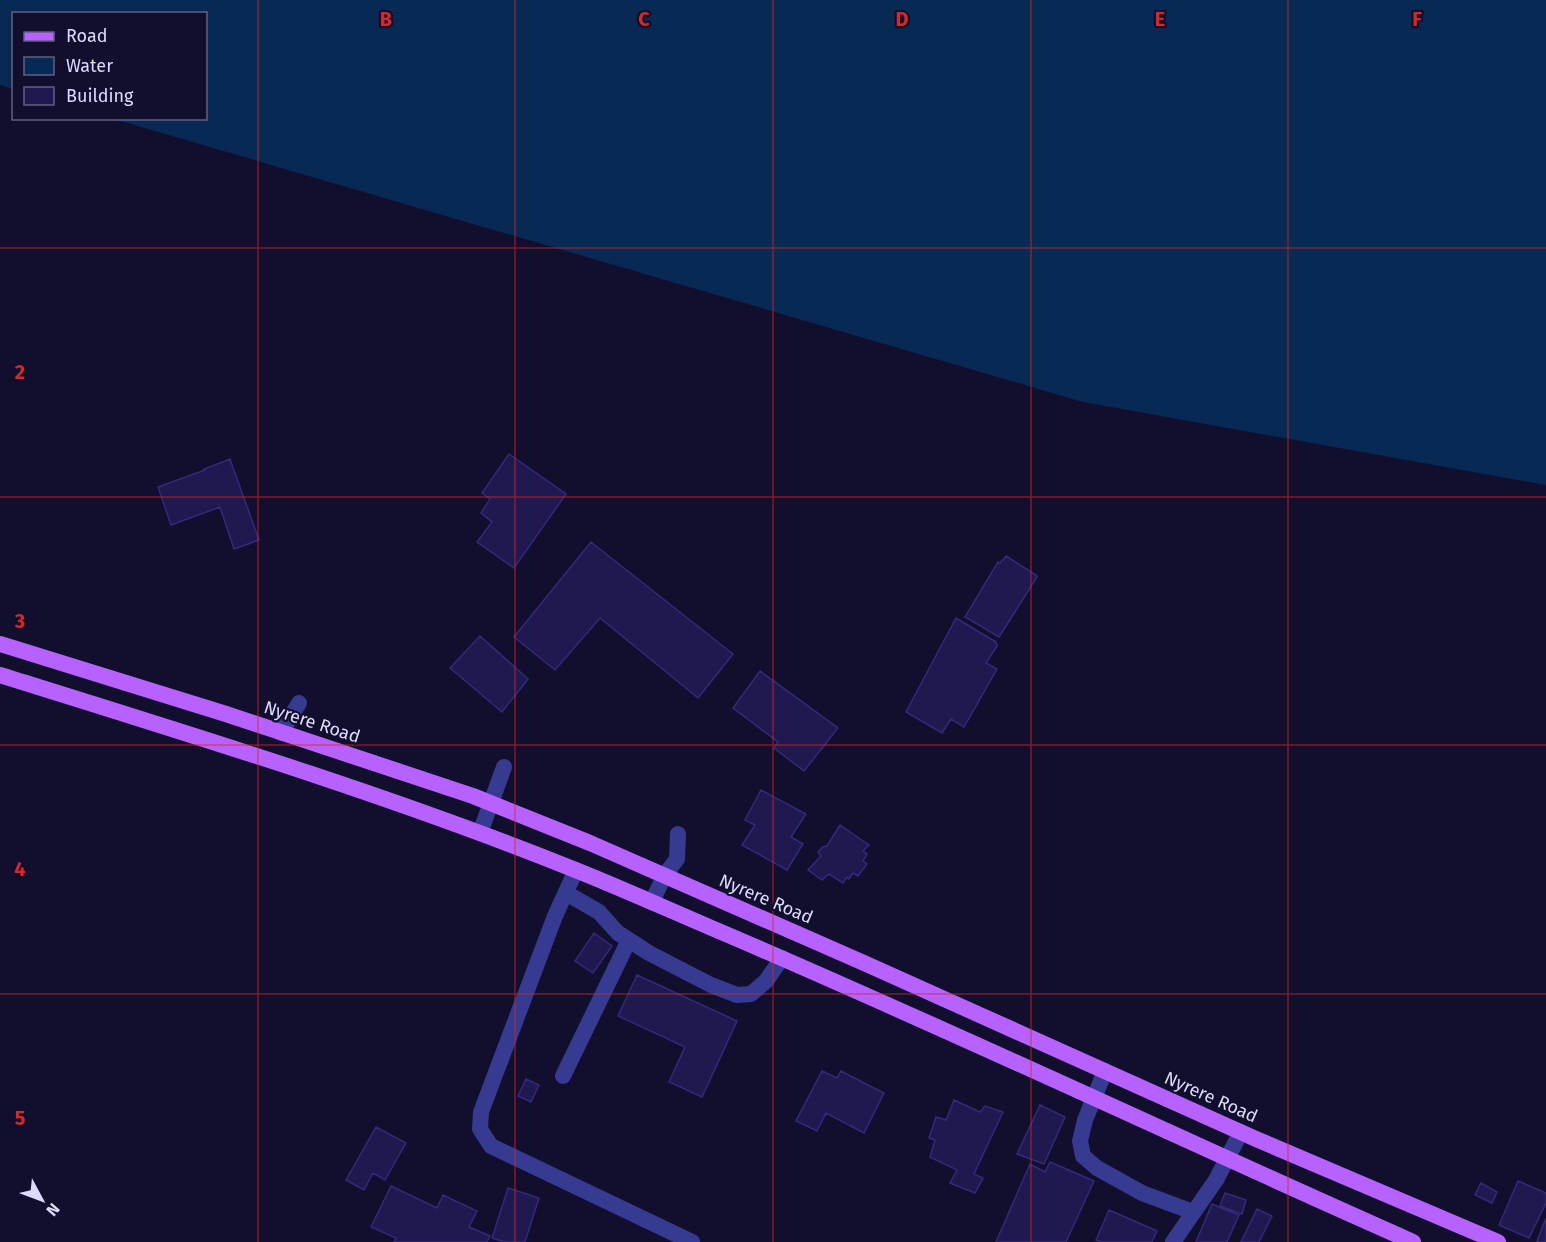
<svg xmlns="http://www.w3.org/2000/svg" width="1546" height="1242" font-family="'Fira Sans',sans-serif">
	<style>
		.water { fill: #082953 }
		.building { fill: #20194f; stroke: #33297d; stroke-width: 1.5 }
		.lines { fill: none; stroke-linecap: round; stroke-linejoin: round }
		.service { stroke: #363a90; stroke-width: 16 }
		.minor { stroke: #363a90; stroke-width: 16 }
		.primary { stroke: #b761ff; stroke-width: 16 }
		.grid { fill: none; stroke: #d62828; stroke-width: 1.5; stroke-opacity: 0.55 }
		.labels { text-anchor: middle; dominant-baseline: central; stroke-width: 4.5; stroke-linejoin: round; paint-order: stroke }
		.street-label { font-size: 18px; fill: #dcdaff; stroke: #110f2d }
		.grid-label { font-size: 20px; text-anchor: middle; font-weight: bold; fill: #d62828; stroke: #110f2d; stroke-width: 4.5; stroke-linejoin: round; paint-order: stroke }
	</style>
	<rect width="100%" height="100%" fill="#110f2d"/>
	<!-- water -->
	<path class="water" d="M0 0H1546V485L1083 402 114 119 206 118V14H14L13 89 0 85Z"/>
	<!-- building -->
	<path class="building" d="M509 454 566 494 514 568 477 542 492 522 481 513 490 499 482 493Z
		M230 459 259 540 234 549 220 507 171 525 158 487 205 470 204 469Z
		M591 542 733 654 698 698 600 618 555 670 514 637Z
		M1006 556 1036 575 1037 577 999 637 965 617 998 562 1000 563Z
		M956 618 996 642 997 646 986 663 997 669 964 727 951 719 942 733 906 712Z
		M480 636 528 679 502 712 450 668Z
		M760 671 838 728 804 771 774 748 778 742 733 708Z
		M761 790 806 814 791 837 803 844 787 870 742 845 755 825 745 820Z
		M840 825 869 845 863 851 867 854 863 861 867 864 858 876 853 873 849 879 847 877 843 883 829 874 822 880 808 870 821 856 818 852 823 847 827 846Z
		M594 933 612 946 593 973 575 961Z
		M637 975 737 1021 702 1097 669 1082 685 1047 618 1016Z
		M822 1071 837 1078 841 1071 884 1093 864 1133 826 1113 817 1131 796 1121Z
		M526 1079 539 1085 531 1102 518 1096Z
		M954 1100 980 1112 985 1106 1003 1112 974 1174 983 1178 975 1193 950 1183 957 1170 930 1157 935 1140 929 1138 936 1117 946 1120Z
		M1040 1105 1065 1117 1044 1164 1017 1154Z
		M376 1127 406 1143 385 1180 373 1173 364 1190 346 1180Z
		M1050 1162 1094 1181 1066 1242H996L1030 1164 1045 1172Z
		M1518 1181 1546 1193V1203L1529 1238 1499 1225Z
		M1481 1183 1497 1192 1492 1203 1475 1195Z
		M391 1186 437 1208 443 1195 477 1211 469 1227 490 1236 487 1242H394L396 1238 371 1227Z
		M508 1188 539 1198 525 1242H505L492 1238Z
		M1225 1193 1246 1200 1242 1214 1220 1206Z
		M1212 1204 1239 1215 1227 1242H1196Z
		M1257 1209 1272 1216 1259 1242H1241Z
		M1109 1210 1157 1231 1152 1242H1101L1096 1240Z
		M1546 1218V1242H1539L1537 1241Z"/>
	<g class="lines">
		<!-- service -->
		<path class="service" d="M281 733 299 703
			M480 833 504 767
			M566 893 599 912 618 933 649 953 711 985 737 995 751 994 766 981 782 958
			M652 902 664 876 677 859 678 834
			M1105 1071 1085 1120 1080 1141 1083 1156 1097 1168 1142 1193 1193 1212
			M563 1076 629 940
			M1173 1242 1216 1180 1241 1132"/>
		<!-- minor -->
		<path class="minor" d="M576 870 555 916 481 1112 480 1129 491 1146 692 1242"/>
		<!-- primary -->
		<path class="primary" d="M0 644 226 714 473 796 590 843 864 963 1256 1139 1498 1242
			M0 675C192 735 386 794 573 869 621 888 667 909 714 929 949 1029 1180 1139 1413 1242"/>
	</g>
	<!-- grid -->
	<path class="grid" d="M258 0V1242M515 0V1242M773 0V1242M1031 0V1242M1288 0V1242M0 248H1546M0 497H1546M0 745H1546M0 994H1546"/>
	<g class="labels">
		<!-- street labels -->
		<g class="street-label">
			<text transform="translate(312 722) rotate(18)">Nyrere Road</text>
			<text transform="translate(766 899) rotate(23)">Nyrere Road</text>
			<text transform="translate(1211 1097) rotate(24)">Nyrere Road</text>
		</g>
	</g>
	<g class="grid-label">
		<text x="386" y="26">B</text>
		<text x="644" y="26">C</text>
		<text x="902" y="26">D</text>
		<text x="1160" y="26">E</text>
		<text x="1417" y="26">F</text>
		<text x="20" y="379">2</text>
		<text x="20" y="628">3</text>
		<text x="20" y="876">4</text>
		<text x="20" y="1125">5</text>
	</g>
	<!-- legend -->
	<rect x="12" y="12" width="195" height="108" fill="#110f2d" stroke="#626081" stroke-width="1.5"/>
	<rect x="24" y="32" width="30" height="9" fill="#b761ff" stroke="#626081" stroke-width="1.5"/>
	<text x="66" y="42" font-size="18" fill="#dcdaff">Road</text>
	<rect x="24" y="57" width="30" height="18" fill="#082953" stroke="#626081" stroke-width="1.5"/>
	<text x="66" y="72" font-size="18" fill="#dcdaff">Water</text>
	<rect x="24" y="87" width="30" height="18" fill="#20194f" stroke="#626081" stroke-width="1.5"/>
	<text x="66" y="102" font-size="18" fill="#dcdaff">Building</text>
	<!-- north arrow -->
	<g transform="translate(42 1200) rotate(131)" stroke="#110f2d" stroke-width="4.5" paint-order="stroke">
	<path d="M0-4.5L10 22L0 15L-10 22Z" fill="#dcdaff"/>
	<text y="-9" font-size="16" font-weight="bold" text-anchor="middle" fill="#dcdaff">N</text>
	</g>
</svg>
